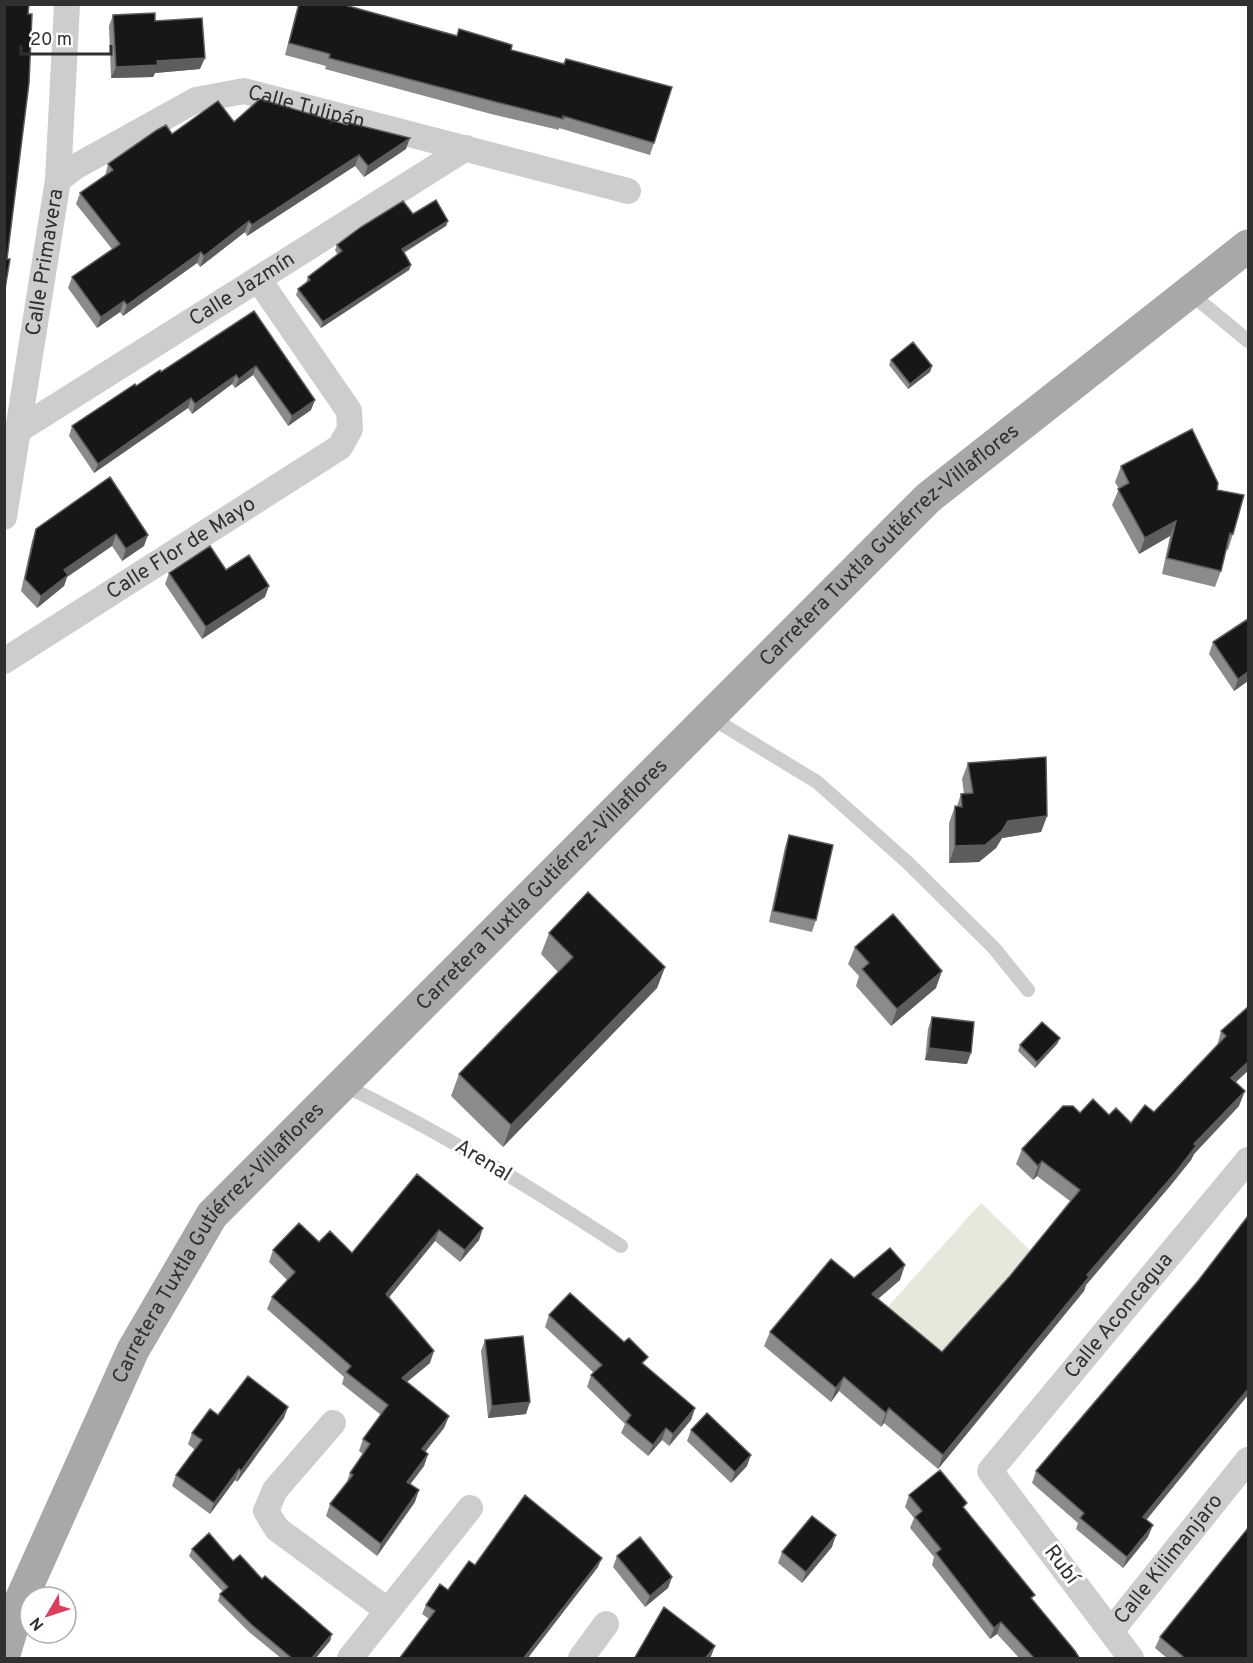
<svg xmlns="http://www.w3.org/2000/svg" width="1253" height="1663" font-family="Overpass,sans-serif">
	<style>
		.green { fill: #e5e9dc }
		.lines { fill: none; stroke-linecap: round; stroke-linejoin: round }
		.service { stroke: #cdcdcd; stroke-width: 14 }
		.minor { stroke: #cdcdcd; stroke-width: 26 }
		.primary { stroke: #a8a8a8; stroke-width: 33 }
		.wall { fill: #8b8b8b }
		.shaded-wall { fill: #5d5d5d }
		.building { fill: #171717; stroke: #5d5d5d; stroke-width: 1.5 }
		.labels { text-anchor: middle; dominant-baseline: central; stroke-width: 6; stroke-linejoin: round; paint-order: stroke }
		.street-label { font-size: 21px; fill: #303030; stroke: #fff }
	</style>
	<rect width="100%" height="100%" fill="#fff"/>
	<!-- green -->
	<path class="green" d="M981 1203 1034 1254 940 1358 884 1311Z"/>
	<g class="lines">
		<!-- service -->
		<path class="service" d="M1190 293 1248 341
			M710 717 817 782 907 862 994 948 1028 990
			M343 1085C440 1131 531 1188 621 1246"/>
		<!-- minor -->
		<g class="minor">
			<path id="s1" d="M58 180 75 167 196 100 244 91 628 191"/>
			<path id="s2" d="M17 431 466 148"/>
			<path id="s3" d="M4 517 58 180 67 4"/>
			<path id="s4" d="M4 661 340 447 350 429 349 411 258 279"/>
			<path d="M333 1423 275 1490 266 1511 277 1529 387 1610"/>
			<path id="s5" d="M1111 1631 1248 1460"/>
			<path d="M350 1658 470 1508"/>
			<path d="M581 1658 606 1624"/>
			<path id="s6" d="M1131 1658 990 1471 1248 1160"/>
		</g>
		<!-- primary -->
		<path class="primary" id="s7" d="M4 1654 20 1602 133 1350 212 1215 928 498 1248 246"/>
	</g>
	<!-- wall -->
	<path class="wall" d="M298 4H341L564 64 566 59 654 143 650 155 559 128V130L491 114 325 69 326 66 285 55Z
		M113 15 155 21 200 69 155 73 153 77 111 78 109 26Z
		M234 122 406 149 364 177 355 166 247 236 245 232 200 267 197 263 123 316 120 312 97 328 68 288 72 277 112 249 76 204 80 193 105 176 108 164 172 134Z
		M413 214 448 221 446 226 404 253 411 265 409 270 321 328 296 295 298 289 306 283 308 277 338 255 335 250 337 245Z
		M254 311 311 410 288 426 253 375 235 388 232 384 192 414 188 408 94 473 69 436 72 426 136 386 161 372Z
		M891 360 932 366 930 372 908 389 889 365Z
		M1121 466 1217 490 1233 534 1228 550 1226 549 1221 571 1215 587 1162 574 1170 536 1139 554 1112 505 1119 489 1115 482Z
		M110 477 144 546 122 561 112 546 67 577 64 586 37 608 21 591 32 541 36 529Z
		M226 570 265 597 202 639 165 584 169 573Z
		M1213 642 1248 681 1234 691 1209 654Z
		M968 763 1047 816 1041 832 1002 838 996 848 979 862 949 863V823L955 806H957L961 794H964L962 779Z
		M789 835 816 920 812 932 769 922 785 847Z
		M549 933 665 967 657 988 503 1147 451 1096 459 1074 558 972 541 954Z
		M855 947 936 988 891 1026 856 986 859 976 848 964Z
		M1248 1007 1236 1083 1239 1106 1194 1154 1191 1160 1170 1186 1086 1285 1084 1291 938 1469 884 1423 881 1427 839 1391 831 1402 764 1346 770 1332 854 1278 900 1280 878 1299 942 1352 1010 1276 1070 1201 1037 1176 1033 1180 1016 1164 1022 1149 1080 1113 1109 1115 1131 1123 1154 1112 1217 1046 1221 1031Z
		M932 1017 967 1064 925 1060 928 1029Z
		M1060 1038 1057 1044 1035 1068 1018 1051 1020 1045Z
		M417 1174 483 1228 479 1240 460 1262 435 1241 389 1297 430 1363 407 1382 449 1416 444 1428 425 1452 428 1454 424 1466 410 1484 415 1502 377 1556 326 1516 330 1504 346 1484 350 1473 363 1454 359 1451 363 1439 381 1415 342 1384 344 1377 267 1309 272 1297 287 1280 269 1262 273 1250 319 1242 352 1253Z
		M1198 1281 1248 1395 1146 1520 1148 1537 1123 1568 1076 1529 1078 1523 1032 1483 1036 1471Z
		M549 1315 645 1365 695 1408 691 1420 669 1446 662 1440 648 1456 621 1433 625 1424 587 1387 591 1375 594 1373 545 1327Z
		M485 1340 526 1414 488 1418 481 1351Z
		M218 1415 284 1418 237 1482 235 1480 210 1514 172 1486 176 1475 195 1450 188 1444 192 1433Z
		M691 1430 747 1466 731 1483 687 1441Z
		M909 1495 965 1509 1033 1601 1080 1659H1020L997 1634 990 1639 932 1565 934 1557 910 1528 914 1518 905 1507Z
		M832 1547 802 1583 778 1563 782 1552Z
		M192 1549 233 1561 262 1579 332 1634 330 1641 315 1659H282L249 1632 218 1601 220 1594 223 1592 189 1556Z
		M617 1556 672 1577 668 1588 645 1607 613 1567Z
		M475 1565 598 1567 527 1659H399L429 1619 422 1614 426 1605 448 1590Z
		M1160 1637 1248 1659H1168L1155 1648Z"/>
	<!-- shaded-wall -->
	<path class="shaded-wall" d="M205 58 200 69 155 73 153 77 111 78 116 67 157 61Z
		M410 138 406 149 364 177 368 166Z
		M359 155 355 166 247 236 252 225Z
		M249 221 245 232 200 267 204 256Z
		M448 221 446 226 399 255 402 249Z
		M201 252 197 263 123 316 127 305Z
		M411 265 409 270 321 328 323 322Z
		M124 301 120 312 97 328 101 317Z
		M256 366 253 375 235 388 239 379Z
		M932 366 930 372 908 389 910 384Z
		M236 375 232 384 192 414 195 404Z
		M191 398 188 408 94 473 98 464Z
		M315 400 311 410 288 426 292 416Z
		M1176 521 1170 536 1139 554 1145 538Z
		M116 534 112 546 67 577 64 586 37 608 41 596 64 570Z
		M148 535 144 546 122 561 126 549Z
		M269 586 265 597 202 639 206 627Z
		M1248 672V681L1234 691 1238 679Z
		M1047 816 1041 832 1002 838 996 848 979 862 949 863 955 846 1008 821Z
		M665 967 657 988 503 1147 511 1125Z
		M942 971 936 988 891 1026 897 1009Z
		M1060 1038 1057 1044 1035 1068 1037 1062Z
		M929 1048 971 1053 967 1064 925 1060Z
		M1248 1062V1071L1225 1092 1231 1078Z
		M1245 1091 1239 1106 1194 1154 1191 1160 1170 1186 1086 1285 1084 1291 938 1469 943 1455 1087 1275 1194 1144Z
		M1042 1161 1037 1176 1033 1180 1038 1166Z
		M483 1228 479 1240 460 1262 465 1250Z
		M439 1230 435 1241 382 1306 386 1294Z
		M905 1265 900 1280 867 1308 872 1294Z
		M434 1351 430 1363 397 1390 402 1378Z
		M844 1377 839 1391 831 1402 836 1388Z
		M1248 1389V1395L1139 1529 1143 1517Z
		M530 1402 526 1414 488 1418 492 1406Z
		M288 1407 284 1418 237 1482 241 1471Z
		M695 1408 691 1420 669 1446 673 1434Z
		M889 1408 884 1423 881 1427 886 1413Z
		M449 1416 444 1428 418 1461 422 1449Z
		M666 1428 662 1440 648 1456 653 1445Z
		M428 1454 424 1466 403 1494 407 1482Z
		M751 1455 747 1466 731 1483 735 1472Z
		M239 1469 235 1480 210 1514 214 1503Z
		M419 1490 415 1502 377 1556 381 1544Z
		M1153 1525 1148 1537 1123 1568 1127 1557Z
		M836 1535 832 1547 802 1583 806 1572Z
		M602 1558 598 1567 527 1659H523Z
		M672 1577 668 1588 645 1607 650 1596Z
		M1001 1622 997 1634 990 1639 994 1628Z
		M332 1634 330 1641 315 1659H311Z
		M715 1646 710 1659H705Z"/>
	<!-- building -->
	<path class="building" d="M4 4H29L28 14H32L29 83 7 259H10L4 295Z
		M299 4H341L457 36 459 29 512 45 511 50 564 64 566 59 672 87 654 143 563 116V119L496 102 329 58 330 54 289 43Z
		M155 13V21L202 18 205 58 157 61 158 65 116 67 113 15Z
		M260 99 347 125 350 123 410 138 368 166 359 155 252 225 249 221 204 256 201 252 127 305 124 301 101 317 72 277 120 244 80 193 113 170 108 164 157 130 166 125 172 134 218 101 234 122Z
		M436 200 448 221 402 249 411 265 323 322 298 289 310 280 308 277 342 251 337 245 361 227 403 201 413 214Z
		M254 311 315 400 292 416 256 366 239 379 236 375 195 404 191 398 98 464 72 426 135 384 136 386 160 370 161 372Z
		M913 342 932 366 910 384 891 360Z
		M1192 429 1218 483 1217 490 1244 495 1233 534 1230 533 1221 571 1167 558 1176 521 1145 538 1118 489 1129 483 1121 466Z
		M110 477 148 535 126 549 116 534 64 570 68 575 41 596 25 579 36 529Z
		M210 546 226 570 249 555 269 586 206 627 169 573Z
		M1248 619V672L1238 679 1213 642Z
		M1046 757 1047 816 1008 821 1002 831 985 845 955 846V806L962 807 961 794 973 793 968 763Z
		M789 835 833 845 816 920 773 911Z
		M588 892 665 967 511 1125 459 1074 573 957 549 933Z
		M893 914 942 971 897 1009 862 969 869 963 855 947Z
		M1248 1007V1062L1231 1078 1245 1091 1194 1144 1196 1146 1176 1172 1087 1275 1089 1277 943 1455 889 1408 886 1413 844 1377 836 1388 770 1332 831 1259 854 1278 890 1248 905 1265 872 1294 942 1352 1010 1276 1080 1190 1042 1161 1038 1166 1022 1149 1063 1106H1073L1080 1113 1093 1099 1109 1115 1116 1108 1131 1123 1145 1105 1154 1112 1226 1036 1221 1031Z
		M932 1017 974 1022 971 1053 929 1048Z
		M1042 1022 1060 1038 1037 1062 1020 1045Z
		M417 1174 483 1228 465 1250 439 1230 386 1294 434 1351 402 1378 449 1416 422 1449 428 1454 407 1482 419 1490 381 1544 330 1504 353 1475 350 1473 370 1444 363 1439 388 1405 346 1372 351 1366 272 1297 295 1272 273 1250 299 1223 319 1242 330 1231 352 1253Z
		M1248 1216V1389L1143 1517 1153 1525 1127 1557 1080 1518 1084 1513 1036 1471 1198 1281Z
		M570 1293 624 1342 629 1338 648 1357 642 1363 695 1408 673 1434 666 1428 653 1445 626 1422 631 1415 591 1375 602 1365 549 1315Z
		M523 1336 530 1402 492 1406 485 1340Z
		M248 1376 288 1407 241 1471 239 1469 214 1503 176 1475 202 1440 192 1433 210 1409 218 1415Z
		M707 1413 751 1455 735 1472 691 1430Z
		M940 1470 967 1503 963 1507 1035 1595 1031 1598 1075 1651 1080 1659H1035L1001 1622 994 1628 936 1553 941 1549 915 1517 922 1511 909 1495Z
		M525 1495 602 1558 523 1659H399L435 1611 426 1605 440 1584 448 1590 469 1561 475 1565Z
		M812 1516 836 1535 806 1572 782 1552Z
		M1248 1528V1659H1186L1160 1637Z
		M209 1533 233 1561 240 1555 262 1579 265 1576 332 1634 311 1659H293L252 1625 220 1594 228 1587 192 1549Z
		M640 1537 672 1577 650 1596 617 1556Z
		M664 1607 715 1646 705 1659H634Z"/>
	<g class="labels">
		<!-- street labels -->
		<g class="street-label">
			<text stroke="none"><textPath href="#s1" startOffset="273">Calle Tulipán</textPath></text>
			<text stroke="none"><textPath href="#s3" startOffset="258">Calle Primavera</textPath></text>
			<text stroke="none"><textPath href="#s2" startOffset="266">Calle Jazmín</textPath></text>
			<text stroke="none"><textPath href="#s7" startOffset="1440">Carretera Tuxtla Gutiérrez-Villaflores</textPath></text>
			<text stroke="none"><textPath href="#s4" startOffset="210">Calle Flor de Mayo</textPath></text>
			<text stroke="none"><textPath href="#s7" startOffset="954">Carretera Tuxtla Gutiérrez-Villaflores</textPath></text>
			<text transform="translate(483 1161) rotate(31)">Arenal</text>
			<text stroke="none"><textPath href="#s7" startOffset="468">Carretera Tuxtla Gutiérrez-Villaflores</textPath></text>
			<text stroke="none"><textPath href="#s6" startOffset="436">Calle Aconcagua</textPath></text>
			<text stroke="none"><textPath href="#s5" startOffset="92">Calle Kilimanjaro</textPath></text>
			<text transform="translate(1061 1565) rotate(53)">Rubí</text>
		</g>
	</g>
	<!-- border -->
	<rect width="1253" height="1663" fill="none" stroke="#303030" stroke-width="12"/>
	<!-- north arrow -->
	<g transform="translate(48 1615) rotate(231)"><circle r="28" fill="#ffffff" stroke="#acacac" stroke-width="1.5"/>
	<path d="M0-4.5L10 22L0 15L-10 22Z" fill="#dc3d5c"/>
	<text y="-9" font-size="16" font-weight="bold" text-anchor="middle" fill="#303030">N</text>
	</g>
	<!-- scale -->
	<path d="M21 45v9h90v-9" fill="none" stroke="#303030" stroke-width="3"/>
	<text x="30" y="45" font-size="18" fill="#303030" stroke="#ffffff" stroke-width="4.5" paint-order="stroke">20 m</text>
</svg>
